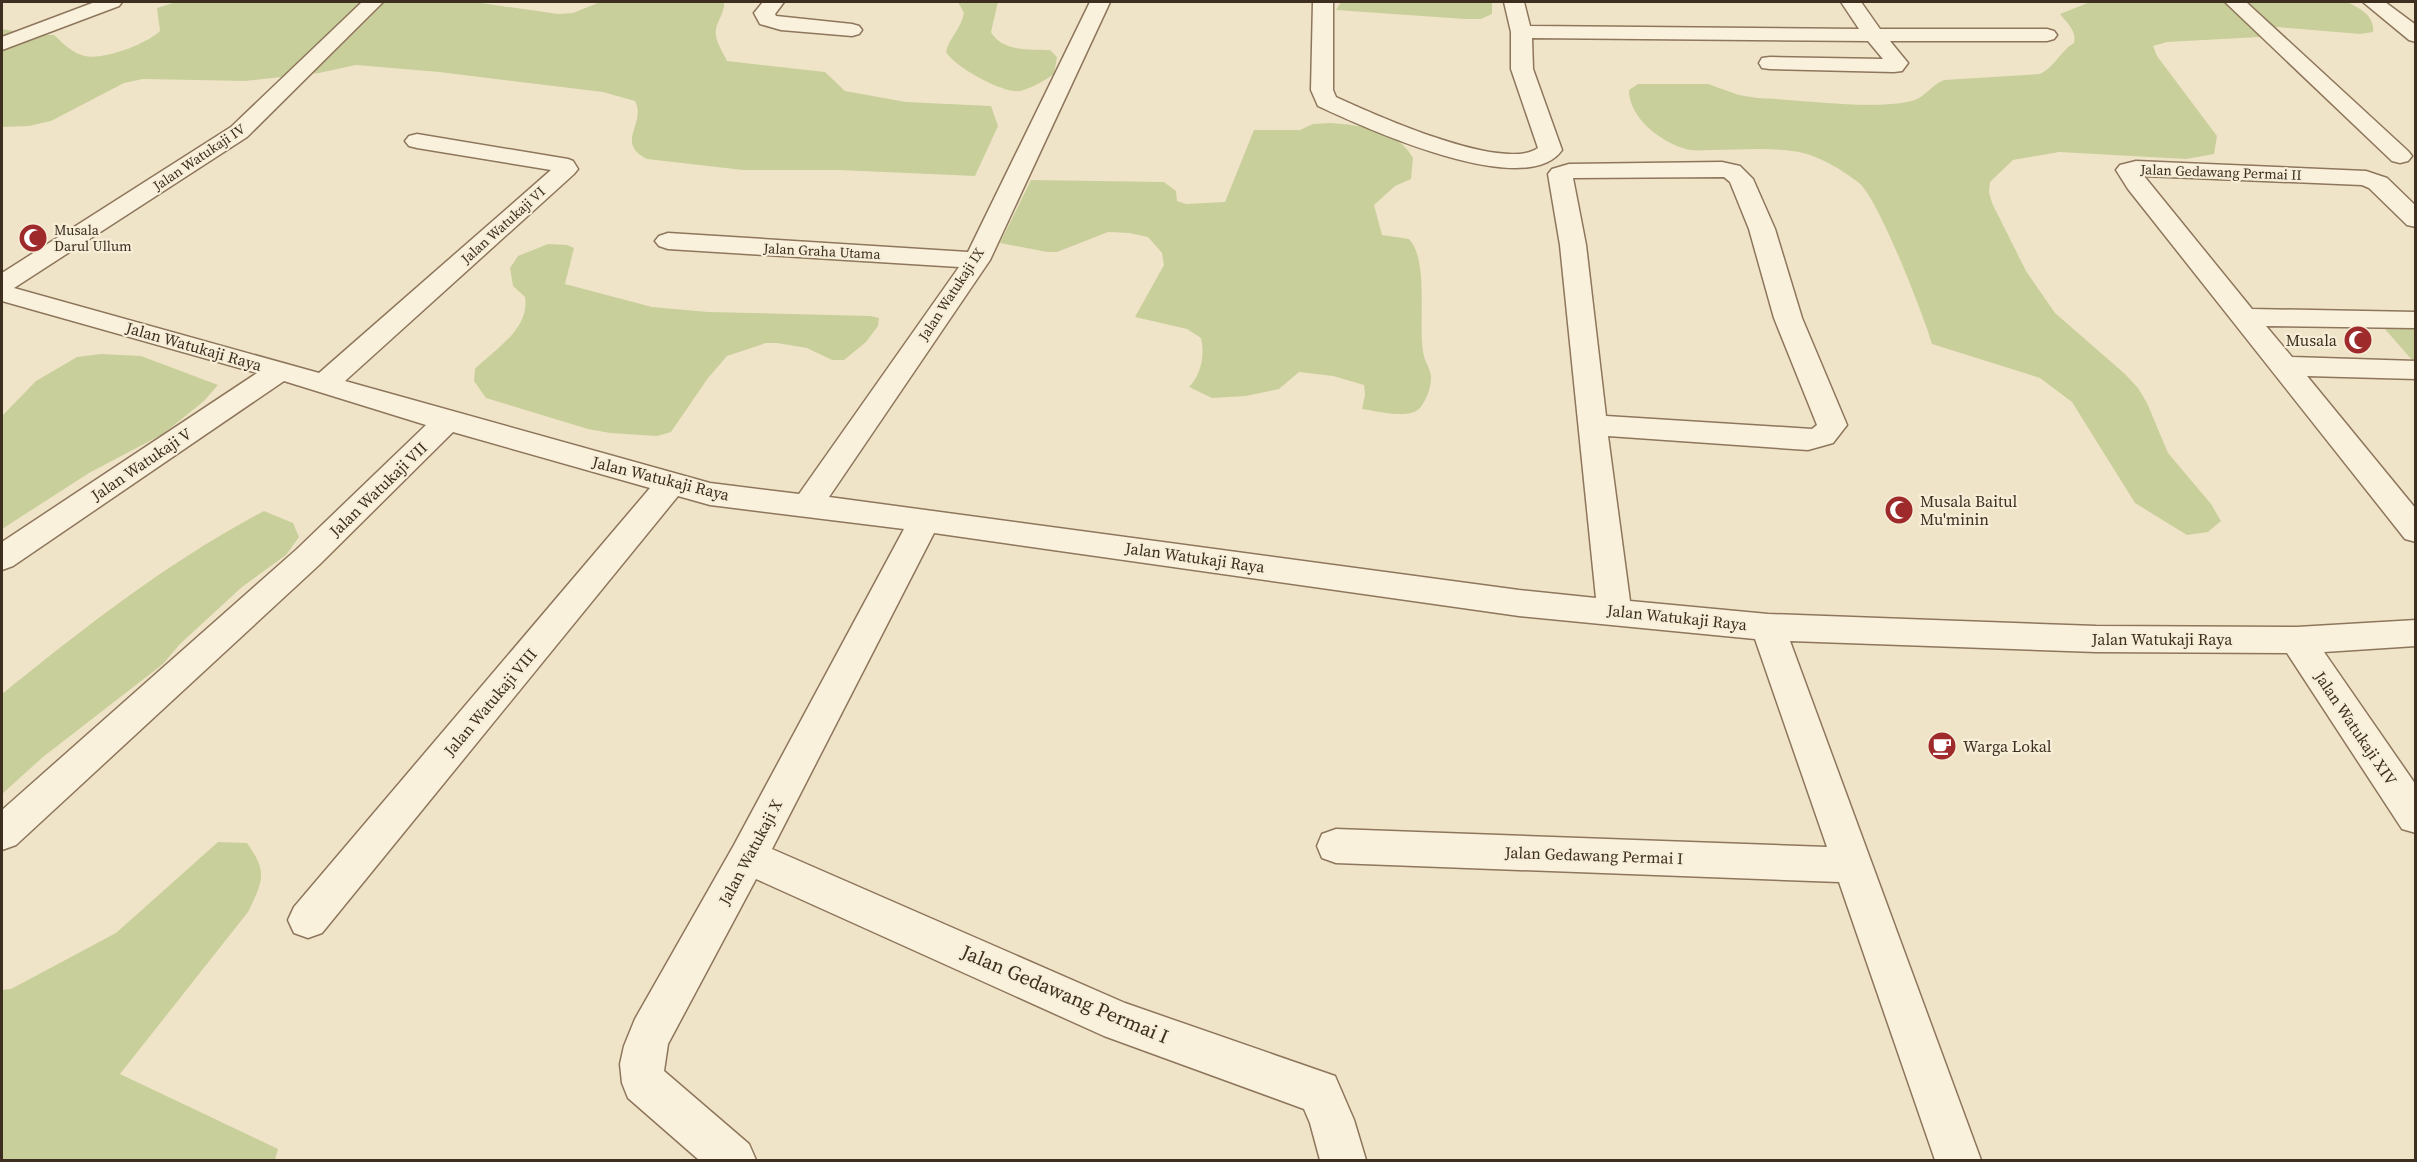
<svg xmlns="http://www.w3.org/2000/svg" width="2417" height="1162" font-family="'Source Serif 4',serif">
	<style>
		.green { fill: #c9cf9b }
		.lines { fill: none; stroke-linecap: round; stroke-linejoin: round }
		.minor-casing { stroke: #8d765c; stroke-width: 3 }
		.minor { fill: #faf1dc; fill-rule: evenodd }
		.labels { text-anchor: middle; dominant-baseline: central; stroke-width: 4.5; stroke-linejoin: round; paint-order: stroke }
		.far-street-label { font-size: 14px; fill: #3d2e20; stroke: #f7eed8 }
		.far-poi-label { font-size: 14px; fill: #3d2e20; stroke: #f7eed8; text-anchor: start }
		.poi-label { font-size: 16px; fill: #3d2e20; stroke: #f7eed8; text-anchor: start }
		.street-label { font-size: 16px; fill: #3d2e20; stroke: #f7eed8 }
		.near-street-label { font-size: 20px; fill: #3d2e20; stroke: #f7eed8 }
	</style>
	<rect width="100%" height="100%" fill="#f0e4c8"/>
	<!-- green -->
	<path class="green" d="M222 2H474L558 14 573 13 600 2H724C725 12 718 19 716 29 714 40 723 52 727 61L825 72 845 91 906 102 991 106 998 126 975 176 839 170H743L647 159C614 142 647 124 635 101L603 92 439 72 356 65 319 73 245 81 143 79 124 83 51 121 29 126 2 127V29L38 35H54C63 43 73 54 85 56 105 60 146 44 160 31L157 8 173 3Z
		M958 2H998L991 32C1002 52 1030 49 1050 50L1057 57 1054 74C1044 81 1032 88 1020 91 1003 94 955 67 946 52 949 38 961 29 964 13Z
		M1341 2H1492V14L1481 19H1465L1336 10Z
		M2090 2H2347C2360 8 2375 16 2373 32L2360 34 2277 27 2260 37 2167 42 2153 46 2157 56 2217 136 2214 154 2186 159 2059 152 2013 160 1990 182 1989 192 1992 203 2026 271 2055 313 2125 374 2138 388 2147 403 2168 453 2211 504 2221 521 2208 532 2187 535 2135 503 2072 402 2040 378 1932 344C1924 316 1878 198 1859 183 1842 170 1820 156 1799 152 1771 147 1741 150 1713 150 1705 150 1697 151 1690 150 1663 144 1629 119 1629 90L1638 84H1708L1739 95 1757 98C1795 99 1886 112 1917 99 1926 95 1932 85 1944 80L2040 74C2055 67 2060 51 2074 43 2077 31 2067 23 2060 14Z
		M1331 123C1360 125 1398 130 1413 158L1411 179 1395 186 1374 205 1382 235 1409 239C1430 261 1417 328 1424 356 1426 364 1431 370 1431 378 1431 388 1426 401 1420 408 1409 420 1377 411 1362 409L1365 395 1364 385 1333 376 1299 372 1279 389 1246 396 1212 398 1189 387C1201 375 1205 355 1201 338L1187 329 1135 317 1164 265 1162 253 1148 237 1129 233 1108 232 1057 252H1047L1000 243 1031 180 1164 182 1176 191 1177 201 1186 204 1225 202 1254 130H1300L1313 124Z
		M548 244 567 245 574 248 565 284 652 307 708 312 871 316 879 318 878 326 866 342 844 360H832L807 348 777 343H766L727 356 708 378 671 432 657 436 610 433 588 429 486 398 474 381 475 369C495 349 530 329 525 297L513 286 510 268 518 256Z
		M2384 328 2415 329V360H2412Z
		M101 354 141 356 218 385 204 401 163 434 89 473 2 529V416L36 381 77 357Z
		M264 511 293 523 299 537 286 555 242 587 180 644 163 664 43 757 2 794V694C85 627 169 561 264 511Z
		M218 842 247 843C268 872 263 881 248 912L120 1074 278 1149 275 1160H2V990L11 989 116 933Z"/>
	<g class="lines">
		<!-- minor casing -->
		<g class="minor-casing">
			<path id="minor" d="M95 2H122L119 6 2 50V37Z
				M362 2H383L247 137 14 288 319 373 551 170 417 148 409 146 405 141 409 136 417 134 568 159 573 161 578 169 574 174 345 381 710 483 799 494 959 267 668 249 659 246 655 241 659 236 668 233 968 252 1090 2H1110L990 260 829 497 1519 590 1596 598 1560 245 1548 174 1552 169 1569 164 1722 162 1740 166 1753 179 1775 229 1802 318 1847 425 1833 443 1808 450 1608 436 1630 601 1768 614 2096 626 2297 627 2416 620V646L2324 652 2416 785V833L2402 829 2287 653 2096 652 1790 641 1981 1160H1935L1839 882 1336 863 1322 858 1317 846 1322 834 1336 829 1827 847 1755 639 1519 616 934 533 772 849 1125 1003 1335 1076 1354 1120 1366 1160H1320L1310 1123 1304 1109 1104 1036 756 879 668 1044 664 1071 749 1144 756 1160H699L628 1098 622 1083 620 1064 624 1046 635 1019 734 845 904 529 710 505 678 496 322 933 308 938 294 933 288 920 294 907 650 488 453 432 319 565 16 845 2 850V810L297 549 426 425 284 381 13 566 2 570V542L257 373 2 301V273L231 127ZM1724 177 1730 182 1749 229 1774 318 1817 425 1812 429 1606 416 1586 245 1573 178Z
				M763 2H784L775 14 776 16 852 24 859 26 862 30 859 34 852 36 781 30 760 24 754 13Z
				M1313 2H1333V90L1336 97C1373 114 1503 173 1538 148L1511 69V32L1504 2H1524L1530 26 1859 29 1841 2H1861L1880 29H2047L2054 31 2057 35 2054 39 2047 41H1890L1908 63 1902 71 1894 72 1770 69 1762 68 1759 63 1762 58 1770 57 1883 59 1868 41 1532 38 1533 69 1562 150C1526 202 1363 127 1318 106L1311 90Z
				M2225 2H2246L2408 151 2412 156 2408 161 2400 163 2392 161Z
				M2363 2H2385L2416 25V42L2409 40Z
				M2136 161 2366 171 2387 178 2416 206V227L2407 225 2369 188 2362 185 2144 176 2252 309 2416 312V328L2266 326 2292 357 2416 361V379L2307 376 2416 509V542L2405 539 2128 189 2116 170 2120 165Z"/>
		</g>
		<!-- minor -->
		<use href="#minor" class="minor"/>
	</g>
	<!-- icons -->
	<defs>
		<g id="mosque-disc" transform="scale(1.5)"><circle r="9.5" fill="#9e2a2b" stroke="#f7eed8"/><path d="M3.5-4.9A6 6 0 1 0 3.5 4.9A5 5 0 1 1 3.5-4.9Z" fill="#fff"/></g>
		<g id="cafe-disc" transform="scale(1.5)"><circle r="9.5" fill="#9e2a2b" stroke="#f7eed8"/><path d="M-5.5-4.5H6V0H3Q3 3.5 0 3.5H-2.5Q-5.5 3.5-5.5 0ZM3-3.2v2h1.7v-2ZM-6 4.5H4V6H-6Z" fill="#fff"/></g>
	</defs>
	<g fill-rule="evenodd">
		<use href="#mosque-disc" x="33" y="238"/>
		<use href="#mosque-disc" x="2358" y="340"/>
		<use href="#mosque-disc" x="1899" y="510"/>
		<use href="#cafe-disc" x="1942" y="746"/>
	</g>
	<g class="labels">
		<!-- far-street labels -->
		<g class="far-street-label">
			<text transform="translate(199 157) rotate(-34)">Jalan Watukaji IV</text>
			<text transform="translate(2221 172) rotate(2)">Jalan Gedawang Permai II</text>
			<text transform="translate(503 225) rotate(-42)">Jalan Watukaji VI</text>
			<text transform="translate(822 251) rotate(3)">Jalan Graha Utama</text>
			<text transform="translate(951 294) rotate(-57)">Jalan Watukaji IX</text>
		</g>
		<!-- far-poi labels -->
		<g class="far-poi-label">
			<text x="54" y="230">Musala<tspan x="54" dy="16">Darul Ullum</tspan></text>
		</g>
		<!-- poi labels -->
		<g class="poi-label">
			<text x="2337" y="340" text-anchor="end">Musala</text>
			<text x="1920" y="501">Musala Baitul<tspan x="1920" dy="18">Mu'minin</tspan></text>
			<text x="1963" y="746">Warga Lokal</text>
		</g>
		<!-- street labels -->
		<g class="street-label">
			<text transform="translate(194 346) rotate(16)">Jalan Watukaji Raya</text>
			<text transform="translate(141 464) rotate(-34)">Jalan Watukaji V</text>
			<text transform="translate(661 478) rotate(14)">Jalan Watukaji Raya</text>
			<text transform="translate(378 489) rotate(-44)">Jalan Watukaji VII</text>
			<text transform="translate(1195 557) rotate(8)">Jalan Watukaji Raya</text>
			<text transform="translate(1677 617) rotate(6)">Jalan Watukaji Raya</text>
			<text x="2162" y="639">Jalan Watukaji Raya</text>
			<text transform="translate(490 702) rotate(-50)">Jalan Watukaji VIII</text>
			<text transform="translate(2356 728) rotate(56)">Jalan Watukaji XIV</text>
			<text transform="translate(750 852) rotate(-62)">Jalan Watukaji X</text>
			<text transform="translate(1594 855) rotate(2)">Jalan Gedawang Permai I</text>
		</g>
		<!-- near-street labels -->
		<g class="near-street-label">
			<text transform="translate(1065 994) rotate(23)">Jalan Gedawang Permai I</text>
		</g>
	</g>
	<!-- border -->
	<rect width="2417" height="1162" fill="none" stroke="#3d2e20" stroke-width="6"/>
</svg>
